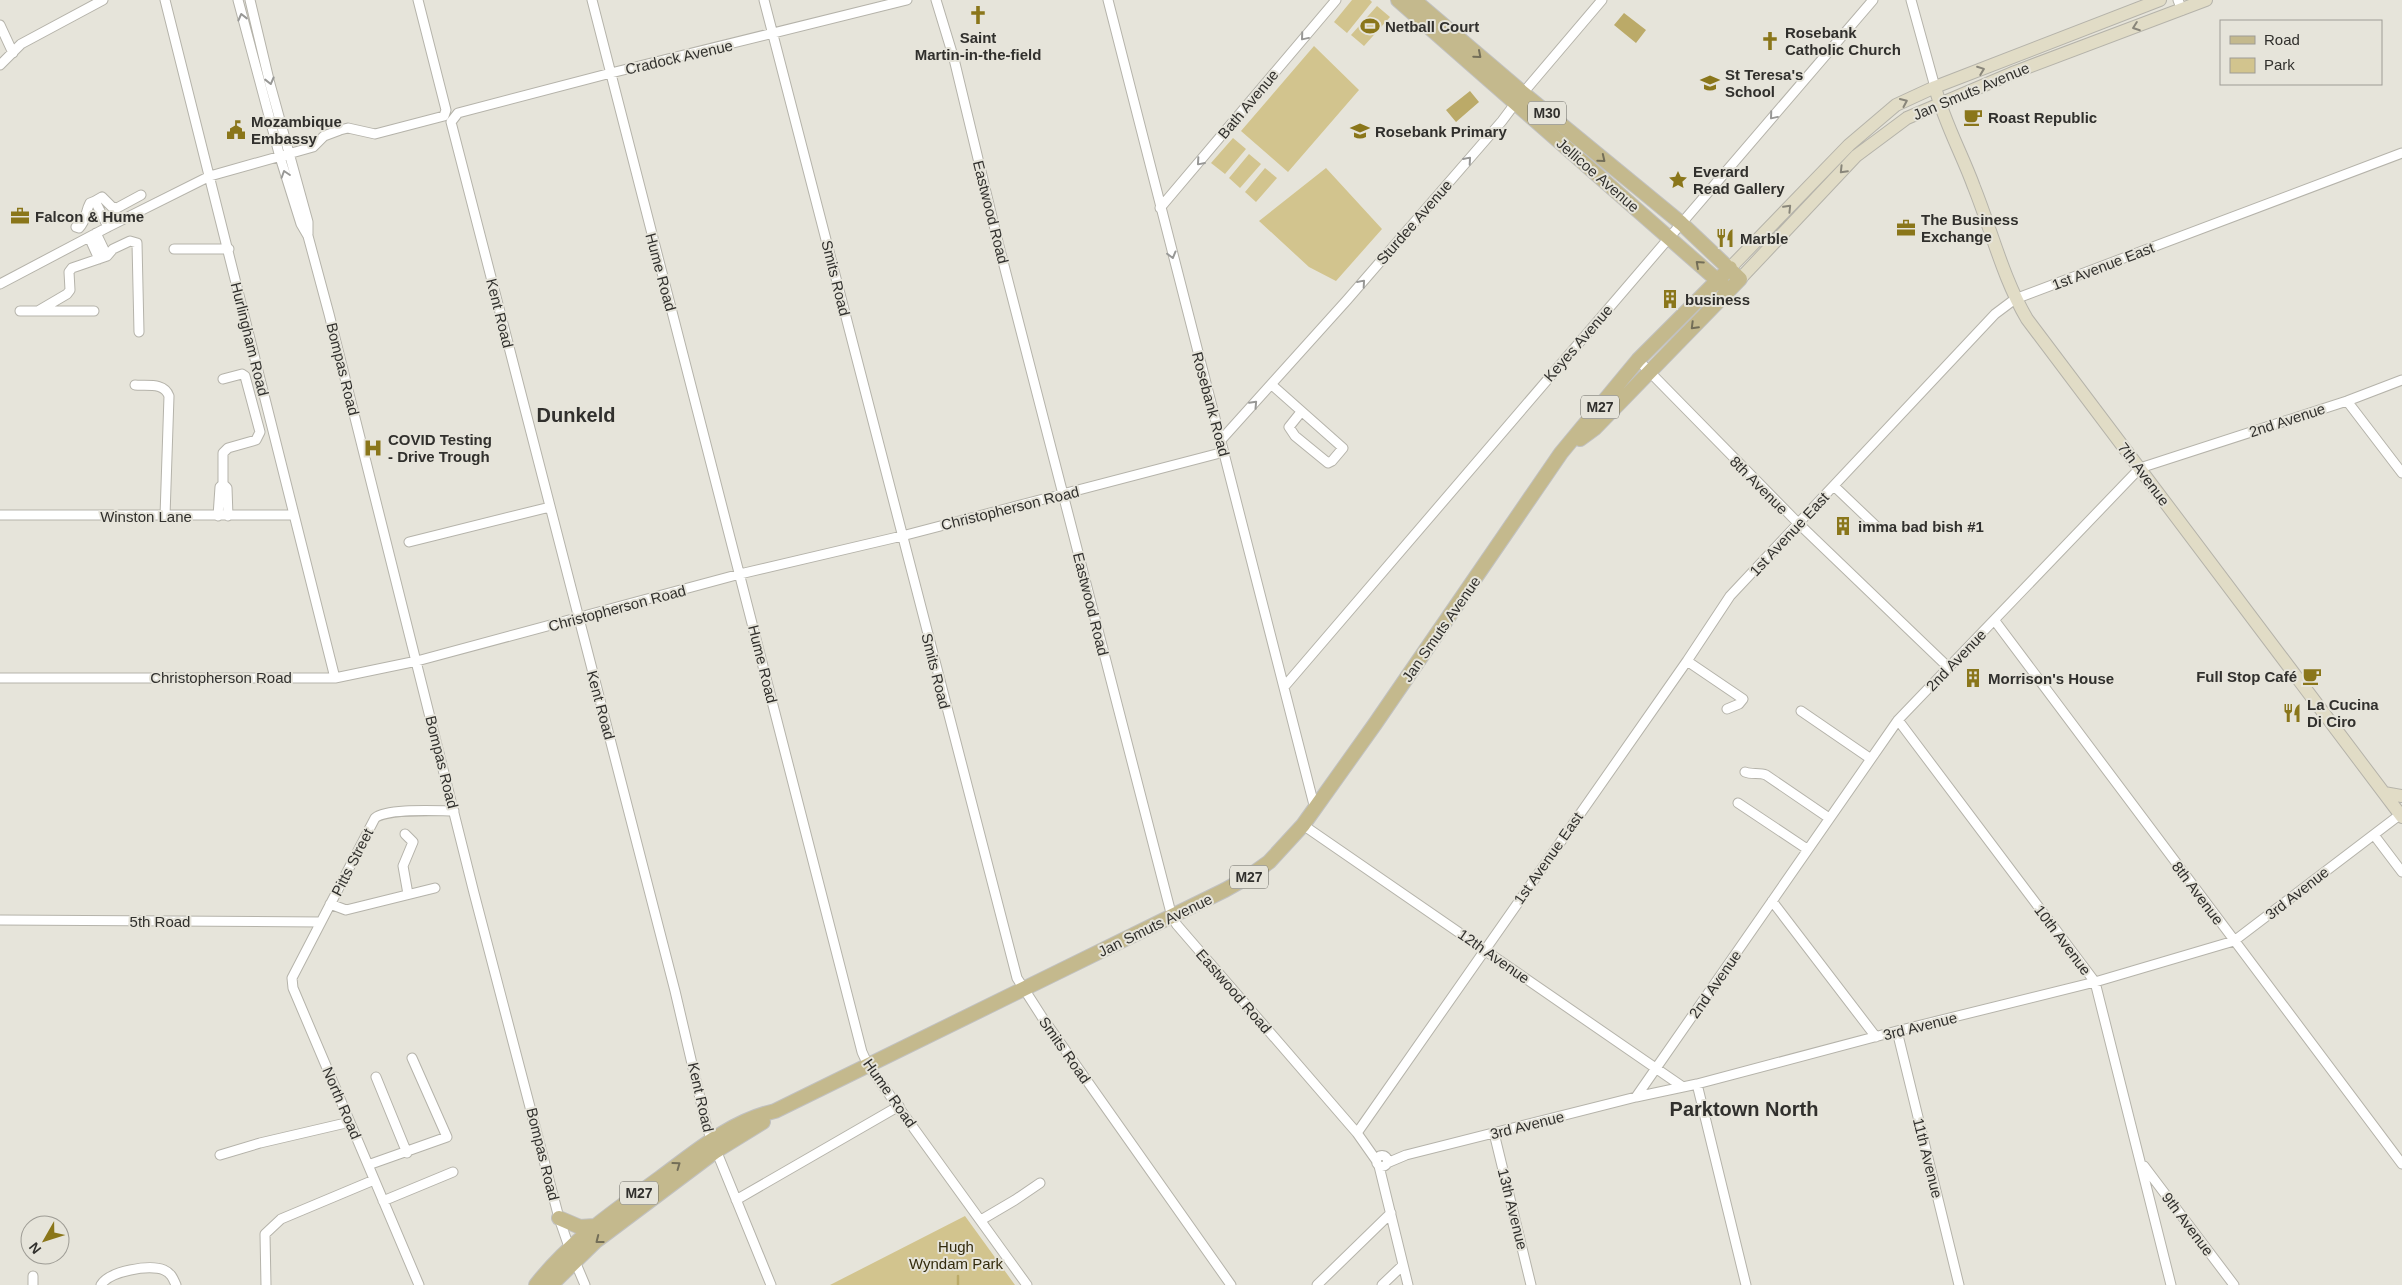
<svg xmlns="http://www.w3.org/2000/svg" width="2402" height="1285" font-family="Arial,sans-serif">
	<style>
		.green { fill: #d2c48e }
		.water { fill: #bbaa68 }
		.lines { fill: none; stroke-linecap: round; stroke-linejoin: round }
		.stream { stroke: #bbaa68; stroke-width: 2.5 }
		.minor-casing { stroke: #b5b3aa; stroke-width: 11 }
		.secondary-casing { stroke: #b5b3aa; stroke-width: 14 }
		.primary-casing { stroke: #c1c1c0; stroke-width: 16 }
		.minor { stroke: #fff; stroke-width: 9 }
		.secondary { stroke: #e1dcc6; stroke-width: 12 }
		.primary { stroke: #c4b98d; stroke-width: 14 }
		.oneway { stroke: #989896 }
		.oneway2 { stroke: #89867a }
		.oneway3 { stroke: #736e58 }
		.labels { text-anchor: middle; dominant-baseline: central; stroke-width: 4; stroke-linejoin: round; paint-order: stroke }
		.shield { fill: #e6e4da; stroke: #676661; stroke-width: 1 }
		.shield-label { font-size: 14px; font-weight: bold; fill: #31302d }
		.poi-label { font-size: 15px; font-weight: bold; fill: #31302d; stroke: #e6e4da; text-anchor: start }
		.street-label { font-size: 15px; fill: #31302d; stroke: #e6e4da }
		.park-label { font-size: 15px; fill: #332b0d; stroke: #e6e4da }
		.district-label { font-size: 20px; font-weight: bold; fill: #31302d; stroke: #e6e4da }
	</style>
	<rect width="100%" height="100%" fill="#e6e4da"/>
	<!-- green -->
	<path class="green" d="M1352 0H1370L1372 2 1347 33 1334 22Z
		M1377 6 1390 17 1364 46 1351 35Z
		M1314 46 1359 90 1288 172 1241 131Z
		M1233 138 1246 149 1225 174 1211 163Z
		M1249 154 1261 164 1240 188 1229 178Z
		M1265 168 1277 178 1256 202 1245 192Z
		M1326 168 1382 229 1336 281 1309 267 1259 221Z
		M965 1216 1015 1285H830Z"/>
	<!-- water -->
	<path class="water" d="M1624 13 1646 30 1636 43 1614 25Z
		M1470 91 1479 102 1456 122 1446 110Z"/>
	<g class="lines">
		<!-- stream -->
		<path class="stream" d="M958 1276V1285"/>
		<!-- minor casing -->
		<g class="minor-casing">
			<path id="minor" d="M165 0 335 678
				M238 0 280 157 301 224 308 236 329 314 474 893 559 1218 569 1247 585 1285
				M250 0 270 84 308 222V234
				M592 0 862 1052 868 1065 1027 1285
				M764 0 1017 978 1042 1017 1231 1285
				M936 0 954 59 999 246 1172 917 1177 925 1357 1133 1376 1160
				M1108 0 1315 809
				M1911 0 1935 87
				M2178 0 2182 10
				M0 25 13 53
				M0 65 21 44 103 0
				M1160 208 1336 0
				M76 227 79 228C87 220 85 212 90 203L95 201
				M108 227 95 201 102 197 112 207 117 208 141 195
				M96 233 107 256
				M89 237 99 259
				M174 249H229
				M0 284 108 227 210 176 313 147 324 136 340 130 348 128 375 134 444 116 446 110 418 0
				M20 311H38L67 294 70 290 69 272 72 268 107 256 113 249 130 241 137 243 139 332
				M38 311H94
				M1638 360 1799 524 1949 668
				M223 379 242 374 245 376 260 432 256 440 228 448 223 453V484L227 488 228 516
				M135 385C147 386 164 382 169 396L165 516
				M1272 385 1343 448 1332 461 1328 463 1295 436 1289 427 1301 412
				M2347 401 2402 473
				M1221 440 1347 300 1502 121 1523 93 1602 0
				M1834 486 1877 527
				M0 515H293
				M218 516 220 487 223 484
				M409 542 550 507
				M1995 621 2402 1164
				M1687 661 1743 699 1739 704 1727 709
				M0 678H335L417 661 740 574 902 536 1224 452
				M1284 687 1873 0
				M1801 711 1871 759
				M1898 720 2095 982 2171 1285
				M1745 772C1752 775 1759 772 1766 775L1829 818
				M1738 803 1807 849
				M1303 825 1683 1087
				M405 834 413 842 403 866 408 894
				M2374 835 2402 872
				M1772 901 1876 1037
				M330 904 346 910 435 888
				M0 920 321 922
				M1897 1031 1959 1285
				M376 1077 407 1153
				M1697 1084 1746 1285
				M1636 1097 1898 720 2140 468 2347 401 2402 380
				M1357 1133 1687 661 1730 596 1995 314 2015 299 2402 153
				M1494 1133 1531 1285
				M220 1155 260 1143 350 1122
				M1376.5 1161a5.5 5.5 0 1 1 11 0a5.5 5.5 0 1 1-11 0Z
				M1387 1163 1406 1155 1636 1097 1697 1084 1897 1031 2095 982 2234 941 2402 813
				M368 1165 447 1137 412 1058
				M1379 1166 1408 1285
				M2144 1166 2234 1285
				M736 1200 899 1106
				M383 1201 453 1172
				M981 1220 1015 1200 1040 1183
				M33 1276V1285
				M101 1285C109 1271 150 1264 164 1270 171 1273 173 1278 176 1285
				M266 1285 265 1234 281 1219 374 1180
				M419 1285 293 988 292 978 375 818C388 808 436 811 454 811
				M771 1285 707 1128 675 991 451 122 458 113 611 73 907 0
				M1317 1285 1391 1213
				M1382 1285 1403 1265"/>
		</g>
		<!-- secondary casing -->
		<g class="secondary-casing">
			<path id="secondary" d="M1935 87C1944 122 1962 154 1974 187 1992 232 2003 278 2027 319L2402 817
				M1730 268 1849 145 1896 105 1935 87 2160 0
				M1740 279 1856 156 1907 118 2015 72 2206 0
				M2384 793 2402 796"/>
		</g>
		<!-- primary casing -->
		<g class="primary-casing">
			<path id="primary" d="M1398 0 1725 287
				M1414 0 1523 93 1681 223 1740 279 1595 428 1580 439
				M559 1218 580 1227 594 1226
				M536 1285C570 1241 615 1211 660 1178 695 1152 731 1121 775 1111L1225 890 1248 877 1269 862 1303 825 1375 724 1561 453 1638 360 1730 268
				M551 1285 596 1241 716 1151 763 1122"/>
		</g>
		<!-- minor -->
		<use href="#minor" class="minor"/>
		<!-- secondary -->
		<use href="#secondary" class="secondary"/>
		<!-- primary -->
		<use href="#primary" class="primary"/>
	</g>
	<!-- one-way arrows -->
	<defs><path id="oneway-chevron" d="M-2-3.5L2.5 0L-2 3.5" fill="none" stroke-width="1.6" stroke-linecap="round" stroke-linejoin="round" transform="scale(1.25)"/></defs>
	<g class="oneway">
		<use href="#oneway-chevron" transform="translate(242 17) rotate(-104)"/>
		<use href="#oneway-chevron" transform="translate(1304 37) rotate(130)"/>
		<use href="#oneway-chevron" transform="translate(270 81) rotate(76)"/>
		<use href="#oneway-chevron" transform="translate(1773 116) rotate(130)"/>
		<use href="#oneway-chevron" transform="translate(1468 160) rotate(-49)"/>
		<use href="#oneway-chevron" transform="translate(1200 162) rotate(131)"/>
		<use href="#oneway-chevron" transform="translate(285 174) rotate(-108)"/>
		<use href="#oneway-chevron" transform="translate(1172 255) rotate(75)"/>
		<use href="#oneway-chevron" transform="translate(1362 283) rotate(-49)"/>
		<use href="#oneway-chevron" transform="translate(1254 404) rotate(-47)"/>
	</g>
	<g class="oneway2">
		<use href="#oneway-chevron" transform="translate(2136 27) rotate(160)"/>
		<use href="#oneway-chevron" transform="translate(1981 70) rotate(-21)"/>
		<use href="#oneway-chevron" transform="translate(1904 102) rotate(-24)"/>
		<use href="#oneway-chevron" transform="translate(1843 170) rotate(134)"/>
		<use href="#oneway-chevron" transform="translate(1788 208) rotate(-46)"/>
	</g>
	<g class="oneway3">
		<use href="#oneway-chevron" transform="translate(1478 55) rotate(41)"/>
		<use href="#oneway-chevron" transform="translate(1602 159) rotate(39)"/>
		<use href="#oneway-chevron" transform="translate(1699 264) rotate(-138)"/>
		<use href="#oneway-chevron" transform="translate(1694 326) rotate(135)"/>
		<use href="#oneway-chevron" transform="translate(677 1165) rotate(-36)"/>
		<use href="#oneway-chevron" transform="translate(599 1240) rotate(142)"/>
	</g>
	<!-- icons -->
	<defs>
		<g id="church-bare" transform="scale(1.5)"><path d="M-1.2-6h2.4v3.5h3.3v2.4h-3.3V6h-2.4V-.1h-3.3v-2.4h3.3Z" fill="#8a761a" stroke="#e6e4da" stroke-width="2.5" paint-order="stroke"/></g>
		<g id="stadium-bare" transform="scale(1.5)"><path d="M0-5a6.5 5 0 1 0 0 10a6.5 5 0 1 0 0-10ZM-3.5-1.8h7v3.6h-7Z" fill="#8a761a" stroke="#e6e4da" stroke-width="2.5" paint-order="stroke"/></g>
		<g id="school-bare" transform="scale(1.5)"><path d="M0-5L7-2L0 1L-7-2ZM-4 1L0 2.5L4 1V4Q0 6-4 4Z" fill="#8a761a" stroke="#e6e4da" stroke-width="2.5" paint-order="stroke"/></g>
		<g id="cafe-bare" transform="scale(1.5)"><path d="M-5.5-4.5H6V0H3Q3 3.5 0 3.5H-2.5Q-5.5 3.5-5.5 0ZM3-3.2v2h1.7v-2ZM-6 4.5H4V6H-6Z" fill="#8a761a" stroke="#e6e4da" stroke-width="2.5" paint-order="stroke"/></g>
		<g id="civic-bare" transform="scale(1.5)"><path d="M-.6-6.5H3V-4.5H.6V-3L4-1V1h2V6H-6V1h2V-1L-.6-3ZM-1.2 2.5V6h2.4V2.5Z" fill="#8a761a" stroke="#e6e4da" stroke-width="2.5" paint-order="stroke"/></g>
		<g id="sight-bare" transform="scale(1.5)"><path d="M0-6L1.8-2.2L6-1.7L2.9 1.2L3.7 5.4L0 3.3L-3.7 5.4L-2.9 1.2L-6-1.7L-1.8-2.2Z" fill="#8a761a" stroke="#e6e4da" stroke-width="2.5" paint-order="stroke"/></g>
		<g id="office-bare" transform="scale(1.5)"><path d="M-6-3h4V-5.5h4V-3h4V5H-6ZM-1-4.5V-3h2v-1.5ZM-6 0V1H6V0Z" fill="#8a761a" stroke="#e6e4da" stroke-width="2.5" paint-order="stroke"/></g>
		<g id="restaurant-bare" transform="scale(1.5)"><path d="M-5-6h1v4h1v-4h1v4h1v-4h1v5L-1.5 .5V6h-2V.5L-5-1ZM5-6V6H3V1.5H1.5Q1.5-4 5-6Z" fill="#8a761a" stroke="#e6e4da" stroke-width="2.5" paint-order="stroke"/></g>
		<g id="building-bare" transform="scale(1.5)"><path d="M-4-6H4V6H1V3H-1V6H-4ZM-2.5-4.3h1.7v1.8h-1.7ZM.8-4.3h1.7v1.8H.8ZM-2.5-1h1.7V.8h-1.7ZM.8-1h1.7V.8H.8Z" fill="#8a761a" stroke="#e6e4da" stroke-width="2.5" paint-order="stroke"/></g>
		<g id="hospital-bare" transform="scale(1.5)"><path d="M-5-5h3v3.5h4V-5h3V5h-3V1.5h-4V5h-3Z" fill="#8a761a" stroke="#e6e4da" stroke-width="2.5" paint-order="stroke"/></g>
	</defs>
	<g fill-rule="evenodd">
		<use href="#church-bare" x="978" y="15"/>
		<use href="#stadium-bare" x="1370" y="26"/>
		<use href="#church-bare" x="1770" y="41"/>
		<use href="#school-bare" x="1710" y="83"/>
		<use href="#cafe-bare" x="1973" y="117"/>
		<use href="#civic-bare" x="236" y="130"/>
		<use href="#school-bare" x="1360" y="131"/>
		<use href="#sight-bare" x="1678" y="180"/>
		<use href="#office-bare" x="20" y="216"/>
		<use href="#office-bare" x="1906" y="228"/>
		<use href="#restaurant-bare" x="1725" y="238"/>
		<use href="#building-bare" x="1670" y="299"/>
		<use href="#hospital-bare" x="373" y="448"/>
		<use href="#building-bare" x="1843" y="526"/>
		<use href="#cafe-bare" x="2312" y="676"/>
		<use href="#building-bare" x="1973" y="678"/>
		<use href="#restaurant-bare" x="2292" y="713"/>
	</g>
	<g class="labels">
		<!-- shield labels -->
		<g class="shield">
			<rect x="1528" y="101.5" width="38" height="23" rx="4"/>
			<rect x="1581" y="395.5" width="38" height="23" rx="4"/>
			<rect x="1230" y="865.5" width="38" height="23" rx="4"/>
			<rect x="620" y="1181.5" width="38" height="23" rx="4"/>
		</g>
		<g class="shield-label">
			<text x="1547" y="113">M30</text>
			<text x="1600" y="407">M27</text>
			<text x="1249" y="877">M27</text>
			<text x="639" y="1193">M27</text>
		</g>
		<!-- poi labels -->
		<g class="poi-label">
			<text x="1385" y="26">Netball Court</text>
			<text x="1785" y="32">Rosebank<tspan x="1785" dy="17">Catholic Church</tspan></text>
			<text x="978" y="37" text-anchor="middle">Saint<tspan x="978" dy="17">Martin-in-the-field</tspan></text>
			<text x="1725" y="74">St Teresa's<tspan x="1725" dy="17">School</tspan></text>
			<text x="1988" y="117">Roast Republic</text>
			<text x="251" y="121">Mozambique<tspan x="251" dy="17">Embassy</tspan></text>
			<text x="1375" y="131">Rosebank Primary</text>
			<text x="1693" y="171">Everard<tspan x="1693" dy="17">Read Gallery</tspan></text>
			<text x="35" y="216">Falcon &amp; Hume</text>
			<text x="1921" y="219">The Business<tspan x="1921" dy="17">Exchange</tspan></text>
			<text x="1740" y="238">Marble</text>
			<text x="1685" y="299">business</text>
			<text x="388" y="439">COVID Testing<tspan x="388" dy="17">- Drive Trough</tspan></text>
			<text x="1858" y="526">imma bad bish #1</text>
			<text x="2297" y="676" text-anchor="end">Full Stop Café</text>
			<text x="1988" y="678">Morrison's House</text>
			<text x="2307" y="704">La Cucina<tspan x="2307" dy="17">Di Ciro</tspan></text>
		</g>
		<!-- street labels -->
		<g class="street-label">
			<text transform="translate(679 57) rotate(-13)">Cradock Avenue</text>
			<text transform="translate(1971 91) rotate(-23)">Jan Smuts Avenue</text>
			<text transform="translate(1248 104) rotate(-50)">Bath Avenue</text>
			<text transform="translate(1598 175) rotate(41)">Jellicoe Avenue</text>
			<text transform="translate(991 212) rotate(76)">Eastwood Road</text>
			<text transform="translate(1414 222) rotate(-49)">Sturdee Avenue</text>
			<text transform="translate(2103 266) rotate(-21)">1st Avenue East</text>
			<text transform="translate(661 272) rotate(75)">Hume Road</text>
			<text transform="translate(836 278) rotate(76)">Smits Road</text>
			<text transform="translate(500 313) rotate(76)">Kent Road</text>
			<text transform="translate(250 339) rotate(76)">Hurlingham Road</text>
			<text transform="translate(1578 343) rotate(-49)">Keyes Avenue</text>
			<text transform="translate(343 369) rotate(76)">Bompas Road</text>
			<text transform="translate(1211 404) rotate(75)">Rosebank Road</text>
			<text transform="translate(2287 420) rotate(-18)">2nd Avenue</text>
			<text transform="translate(2144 474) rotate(53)">7th Avenue</text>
			<text transform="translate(1759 485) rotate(45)">8th Avenue</text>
			<text transform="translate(1010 508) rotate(-14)">Christopherson Road</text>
			<text x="146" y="516">Winston Lane</text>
			<text transform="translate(1789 534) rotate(-47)">1st Avenue East</text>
			<text transform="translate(1091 604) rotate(76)">Eastwood Road</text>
			<text transform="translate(617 608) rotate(-15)">Christopherson Road</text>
			<text transform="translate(1441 629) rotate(-55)">Jan Smuts Avenue</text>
			<text transform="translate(1956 660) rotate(-46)">2nd Avenue</text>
			<text transform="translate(763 664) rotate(76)">Hume Road</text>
			<text transform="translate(936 671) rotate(76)">Smits Road</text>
			<text x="221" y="677">Christopherson Road</text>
			<text transform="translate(601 705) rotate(75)">Kent Road</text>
			<text transform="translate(442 762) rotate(76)">Bompas Road</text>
			<text transform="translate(1548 858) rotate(-55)">1st Avenue East</text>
			<text transform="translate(352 862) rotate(-63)">Pitts Street</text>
			<text transform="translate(2198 893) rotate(53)">8th Avenue</text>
			<text transform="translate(2297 893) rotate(-38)">3rd Avenue</text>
			<text x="160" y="921">5th Road</text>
			<text transform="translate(1155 925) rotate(-26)">Jan Smuts Avenue</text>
			<text transform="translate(2063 940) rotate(53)">10th Avenue</text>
			<text transform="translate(1494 956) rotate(35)">12th Avenue</text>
			<text transform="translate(1715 984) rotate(-55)">2nd Avenue</text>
			<text transform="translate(1234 991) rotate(49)">Eastwood Road</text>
			<text transform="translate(1920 1026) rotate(-14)">3rd Avenue</text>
			<text transform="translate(1065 1050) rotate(55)">Smits Road</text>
			<text transform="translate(890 1093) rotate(55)">Hume Road</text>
			<text transform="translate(701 1097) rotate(77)">Kent Road</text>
			<text transform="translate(342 1103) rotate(67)">North Road</text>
			<text transform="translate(1527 1125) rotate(-14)">3rd Avenue</text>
			<text transform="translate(543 1154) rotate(76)">Bompas Road</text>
			<text transform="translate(1928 1158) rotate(76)">11th Avenue</text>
			<text transform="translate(1513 1209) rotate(76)">13th Avenue</text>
			<text transform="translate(2188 1224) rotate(53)">9th Avenue</text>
		</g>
		<!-- park labels -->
		<g class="park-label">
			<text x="956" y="1246">Hugh<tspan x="956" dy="17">Wyndam Park</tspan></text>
		</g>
		<!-- district labels -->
		<g class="district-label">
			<text x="576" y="415">Dunkeld</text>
			<text x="1744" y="1109">Parktown North</text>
		</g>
	</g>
	<!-- legend -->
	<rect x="2220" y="20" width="162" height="65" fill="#e6e4da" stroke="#9e9c95"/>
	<rect x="2230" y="36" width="25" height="8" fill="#c4b98d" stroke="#9e9c95"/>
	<text x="2264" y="45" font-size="15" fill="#31302d">Road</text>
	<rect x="2230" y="58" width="25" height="15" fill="#d2c48e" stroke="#9e9c95"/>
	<text x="2264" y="70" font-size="15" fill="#31302d">Park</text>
	<!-- north arrow -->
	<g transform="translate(45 1240) rotate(231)"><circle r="24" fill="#e6e4da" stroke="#9e9c95"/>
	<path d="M0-4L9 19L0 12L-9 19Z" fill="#8a761a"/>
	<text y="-8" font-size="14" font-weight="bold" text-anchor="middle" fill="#31302d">N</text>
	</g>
</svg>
